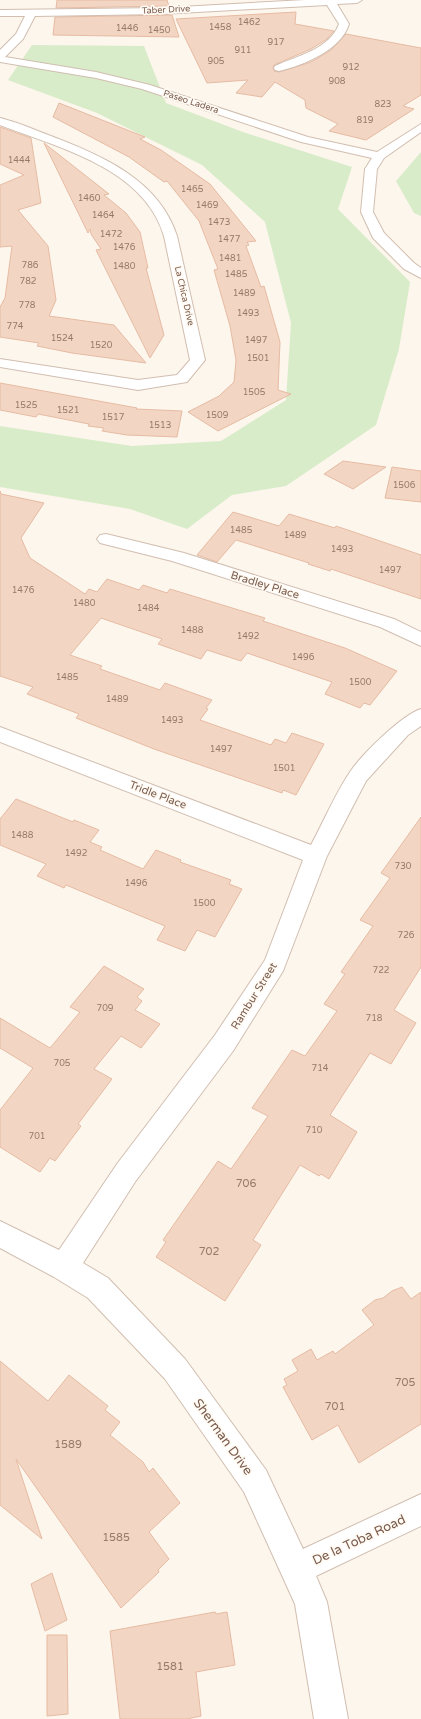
<svg xmlns="http://www.w3.org/2000/svg" width="421" height="1719" font-family="'Varela Round',sans-serif">
	<style>
		.green { fill: #d8ecc9 }
		.building { fill: #f3d5c3; stroke: #e6bba3 }
		.lines { fill: none; stroke-linecap: round; stroke-linejoin: round }
		.minor-casing { stroke: #d1beb0; stroke-width: 2 }
		.minor { fill: #fff; fill-rule: evenodd }
		.labels { text-anchor: middle; dominant-baseline: central; stroke-width: 3.5; stroke-linejoin: round; paint-order: stroke }
		.far-street-label { font-size: 9px; fill: #7a5c4d; stroke: #fffaf3 }
		.number-label { font-size: 9px; fill: #987a6a }
		.street-label { font-size: 11px; fill: #7a5c4d; stroke: #fffaf3 }
		.near-number-label { font-size: 11px; fill: #987a6a }
		.near-street-label { font-size: 13px; fill: #7a5c4d; stroke: #fffaf3 }
	</style>
	<rect width="100%" height="100%" fill="#fdf6ec"/>
	<!-- green -->
	<path class="green" d="M32 45 144 46 166 103 243 132 352 167 338 209 410 282 399 349 376 425 286 486 232 495 187 529 130 509 0 487V426L132 446 221 441 286 400 291 323 265 222 202 165 97 113 8 80Z
		M421 152V216L414 213 396 181Z"/>
	<!-- building -->
	<path class="building" d="M57 0H167L169 6 56 8Z
		M296 12 295 24 334 31 327 39 311 49 274 65 273 67 274 71 279 72 311 62 331 50 346 34 421 48V95L403 106 414 109 366 140 329 131 338 124 306 108 305 100 275 82 262 97 236 93 248 80 207 83 176 19Z
		M172 15 179 37 53 35 55 17Z
		M59 103 145 137 140 139 161 150 210 184 256 241 247 242 249 245 246 246 261 287 264 286 280 342 278 390 291 394 218 431 188 412 219 396 234 382 236 360 230 326 214 270 218 269 199 221 167 181 164 182 129 157 53 117Z
		M0 127 31 138 41 203 18 210 48 246 56 300 49 316 114 325 146 363 72 353 37 346 39 343 0 337V307L5 298 12 246 0 247V185L24 175 0 164Z
		M44 143 109 194 104 195 126 213 140 232 148 268H146L164 335 150 358 96 250 101 249 91 234 90 229 88 233Z
		M0 383 137 408 136 409 182 411 177 437 127 435 102 431 104 428 88 426 89 424 38 414 36 417 0 410Z
		M343 461 386 467 353 489 324 474Z
		M392 467 421 471V502L385 498Z
		M0 491 1 494 44 503 21 538 30 558 85 594 89 589 97 592 107 579 139 590 143 585 167 593 170 589 265 618 263 621 345 648 397 671 370 705 364 703 360 708 325 694 332 682 247 653 241 661 207 650 201 659 158 644 162 639 101 618 70 655 102 666 100 669 160 690 165 683 212 700 206 708 208 709 200 720 271 745 275 739 286 743 292 733 324 744 296 795 283 790 282 793 154 749 76 718 79 714 27 694 33 687 0 676Z
		M233 512 279 526 289 514 335 528 336 526 421 555V599L331 569 330 571 308 564 309 563 236 540 217 562 197 555Z
		M16 799 73 822 74 820 99 830 90 842 102 847 100 850 143 869 156 850 181 860 180 862 231 880 229 884 242 889 215 937 197 930 185 951 157 940 165 926 66 885 64 888 37 876 46 864 0 845V819Z
		M421 817V967L394 1010 416 1023 391 1064 370 1053 330 1115 357 1132 329 1179 321 1174 319 1176 300 1165 253 1240 261 1245 225 1301 156 1257 166 1242 163 1240 218 1161 231 1169 268 1116 252 1108 292 1050 305 1056 337 1011 324 1004 345 974 341 972 373 926 360 920 390 878 381 873Z
		M104 966 144 989 137 997 142 1001 135 1010 160 1024 141 1048 121 1036 94 1069 112 1079 78 1124 81 1126 55 1161 50 1158 40 1172 0 1147V1110L33 1068 0 1048V1018L50 1048 80 1012 70 1007Z
		M402 1287 411 1299 421 1292V1424L359 1463 338 1425 312 1440 283 1387 287 1385 284 1379 298 1371 292 1360 311 1349 317 1360 333 1351 335 1354 374 1325 362 1310 375 1300 383 1298 392 1291Z
		M0 1361 48 1401 69 1375 108 1406 105 1410 120 1422 110 1435 143 1462 149 1472 153 1468 180 1503 149 1532 169 1559 158 1570 159 1572 121 1608 16 1459 42 1539 0 1505Z
		M52 1573 67 1620 45 1631 31 1584Z
		M215 1612 216 1614 227 1612 235 1665 196 1672 201 1716 187 1719H120L110 1631Z
		M47 1635H67L68 1714 47 1716Z"/>
	<g class="lines">
		<!-- minor casing -->
		<g class="minor-casing">
			<path id="minor" d="M305 0H362L357 3 337 4 349 24C341 50 304 65 279 71L275 70 274 68 275 66C297 56 330 49 339 24L327 5 162 14 35 16 23 39 5 57 96 72 150 85 308 137 377 152 421 124V132L384 158 377 169 373 212 384 233 414 263 421 268V278L404 269 373 238 361 212 365 169 372 158 301 142 142 89 96 78 0 62V50L16 34 25 16H0V10L162 8Z
				M0 118C17 122 35 130 51 136 103 156 159 180 177 236L205 360 187 382 138 390 0 367V359L138 380 177 375 190 360 164 236C144 168 59 148 0 125Z
				M106 534 184 553 394 619 421 632V646L380 627 172 561 100 543 97 539 100 535Z
				M421 709V726L408 735 366 781 327 856 283 971 233 1051 135 1182 83 1263 108 1278 185 1359 266 1470 303 1549 421 1494V1526L316 1576 327 1602 348 1719H314L295 1604 244 1492 165 1379 88 1298 54 1277 0 1248V1221L59 1250 117 1164 215 1035 265 960 303 860 0 742V727L311 845C324 821 335 794 350 772 362 754 402 715 421 709Z"/>
		</g>
		<!-- minor -->
		<use href="#minor" class="minor"/>
	</g>
	<g class="labels">
		<!-- far-street labels -->
		<g class="far-street-label">
			<text transform="translate(166 10) rotate(-3)">Taber Drive</text>
			<text transform="translate(191 102) rotate(18)">Paseo Ladera</text>
			<text transform="translate(184 296) rotate(77)">La Chica Drive</text>
		</g>
		<!-- number labels -->
		<g class="number-label">
			<text x="249" y="22">1462</text>
			<text x="220" y="27">1458</text>
			<text x="127" y="28">1446</text>
			<text x="159" y="30">1450</text>
			<text x="276" y="42">917</text>
			<text x="243" y="50">911</text>
			<text x="216" y="61">905</text>
			<text x="351" y="67">912</text>
			<text x="337" y="81">908</text>
			<text x="383" y="104">823</text>
			<text x="365" y="120">819</text>
			<text x="19" y="160">1444</text>
			<text x="192" y="189">1465</text>
			<text x="89" y="198">1460</text>
			<text x="207" y="205">1469</text>
			<text x="103" y="215">1464</text>
			<text x="219" y="222">1473</text>
			<text x="111" y="234">1472</text>
			<text x="229" y="239">1477</text>
			<text x="124" y="247">1476</text>
			<text x="230" y="258">1481</text>
			<text x="30" y="265">786</text>
			<text x="124" y="266">1480</text>
			<text x="236" y="274">1485</text>
			<text x="28" y="281">782</text>
			<text x="244" y="293">1489</text>
			<text x="27" y="305">778</text>
			<text x="248" y="313">1493</text>
			<text x="15" y="326">774</text>
			<text x="62" y="338">1524</text>
			<text x="256" y="340">1497</text>
			<text x="101" y="345">1520</text>
			<text x="258" y="358">1501</text>
			<text x="254" y="392">1505</text>
			<text x="26" y="405">1525</text>
			<text x="68" y="410">1521</text>
			<text x="217" y="415">1509</text>
			<text x="113" y="417">1517</text>
			<text x="160" y="425">1513</text>
			<text x="404" y="485">1506</text>
			<text x="241" y="530">1485</text>
			<text x="295" y="535">1489</text>
			<text x="342" y="549">1493</text>
			<text x="390" y="570">1497</text>
			<text x="23" y="590">1476</text>
			<text x="84" y="603">1480</text>
			<text x="148" y="608">1484</text>
			<text x="192" y="630">1488</text>
			<text x="248" y="636">1492</text>
			<text x="303" y="657">1496</text>
			<text x="67" y="677">1485</text>
			<text x="360" y="682">1500</text>
			<text x="117" y="699">1489</text>
			<text x="172" y="720">1493</text>
			<text x="221" y="749">1497</text>
			<text x="284" y="768">1501</text>
			<text x="22" y="835">1488</text>
			<text x="76" y="853">1492</text>
			<text x="403" y="866">730</text>
			<text x="136" y="883">1496</text>
			<text x="204" y="903">1500</text>
			<text x="406" y="935">726</text>
			<text x="381" y="970">722</text>
			<text x="105" y="1008">709</text>
			<text x="374" y="1018">718</text>
			<text x="62" y="1063">705</text>
			<text x="320" y="1068">714</text>
			<text x="314" y="1130">710</text>
			<text x="37" y="1136">701</text>
		</g>
		<!-- street labels -->
		<g class="street-label">
			<text transform="translate(265 585) rotate(17)">Bradley Place</text>
			<text transform="translate(158 795) rotate(21)">Tridle Place</text>
			<text transform="translate(254 996) rotate(-58)">Rambur Street</text>
		</g>
		<!-- near-number labels -->
		<g class="near-number-label">
			<text x="246" y="1183">706</text>
			<text x="209" y="1251">702</text>
			<text x="405" y="1382">705</text>
			<text x="335" y="1406">701</text>
			<text x="68" y="1444">1589</text>
			<text x="116" y="1537">1585</text>
			<text x="170" y="1666">1581</text>
		</g>
		<!-- near-street labels -->
		<g class="near-street-label">
			<text transform="translate(223 1437) rotate(54)">Sherman Drive</text>
			<text transform="translate(359 1540) rotate(-25)">De la Toba Road</text>
		</g>
	</g>
</svg>
